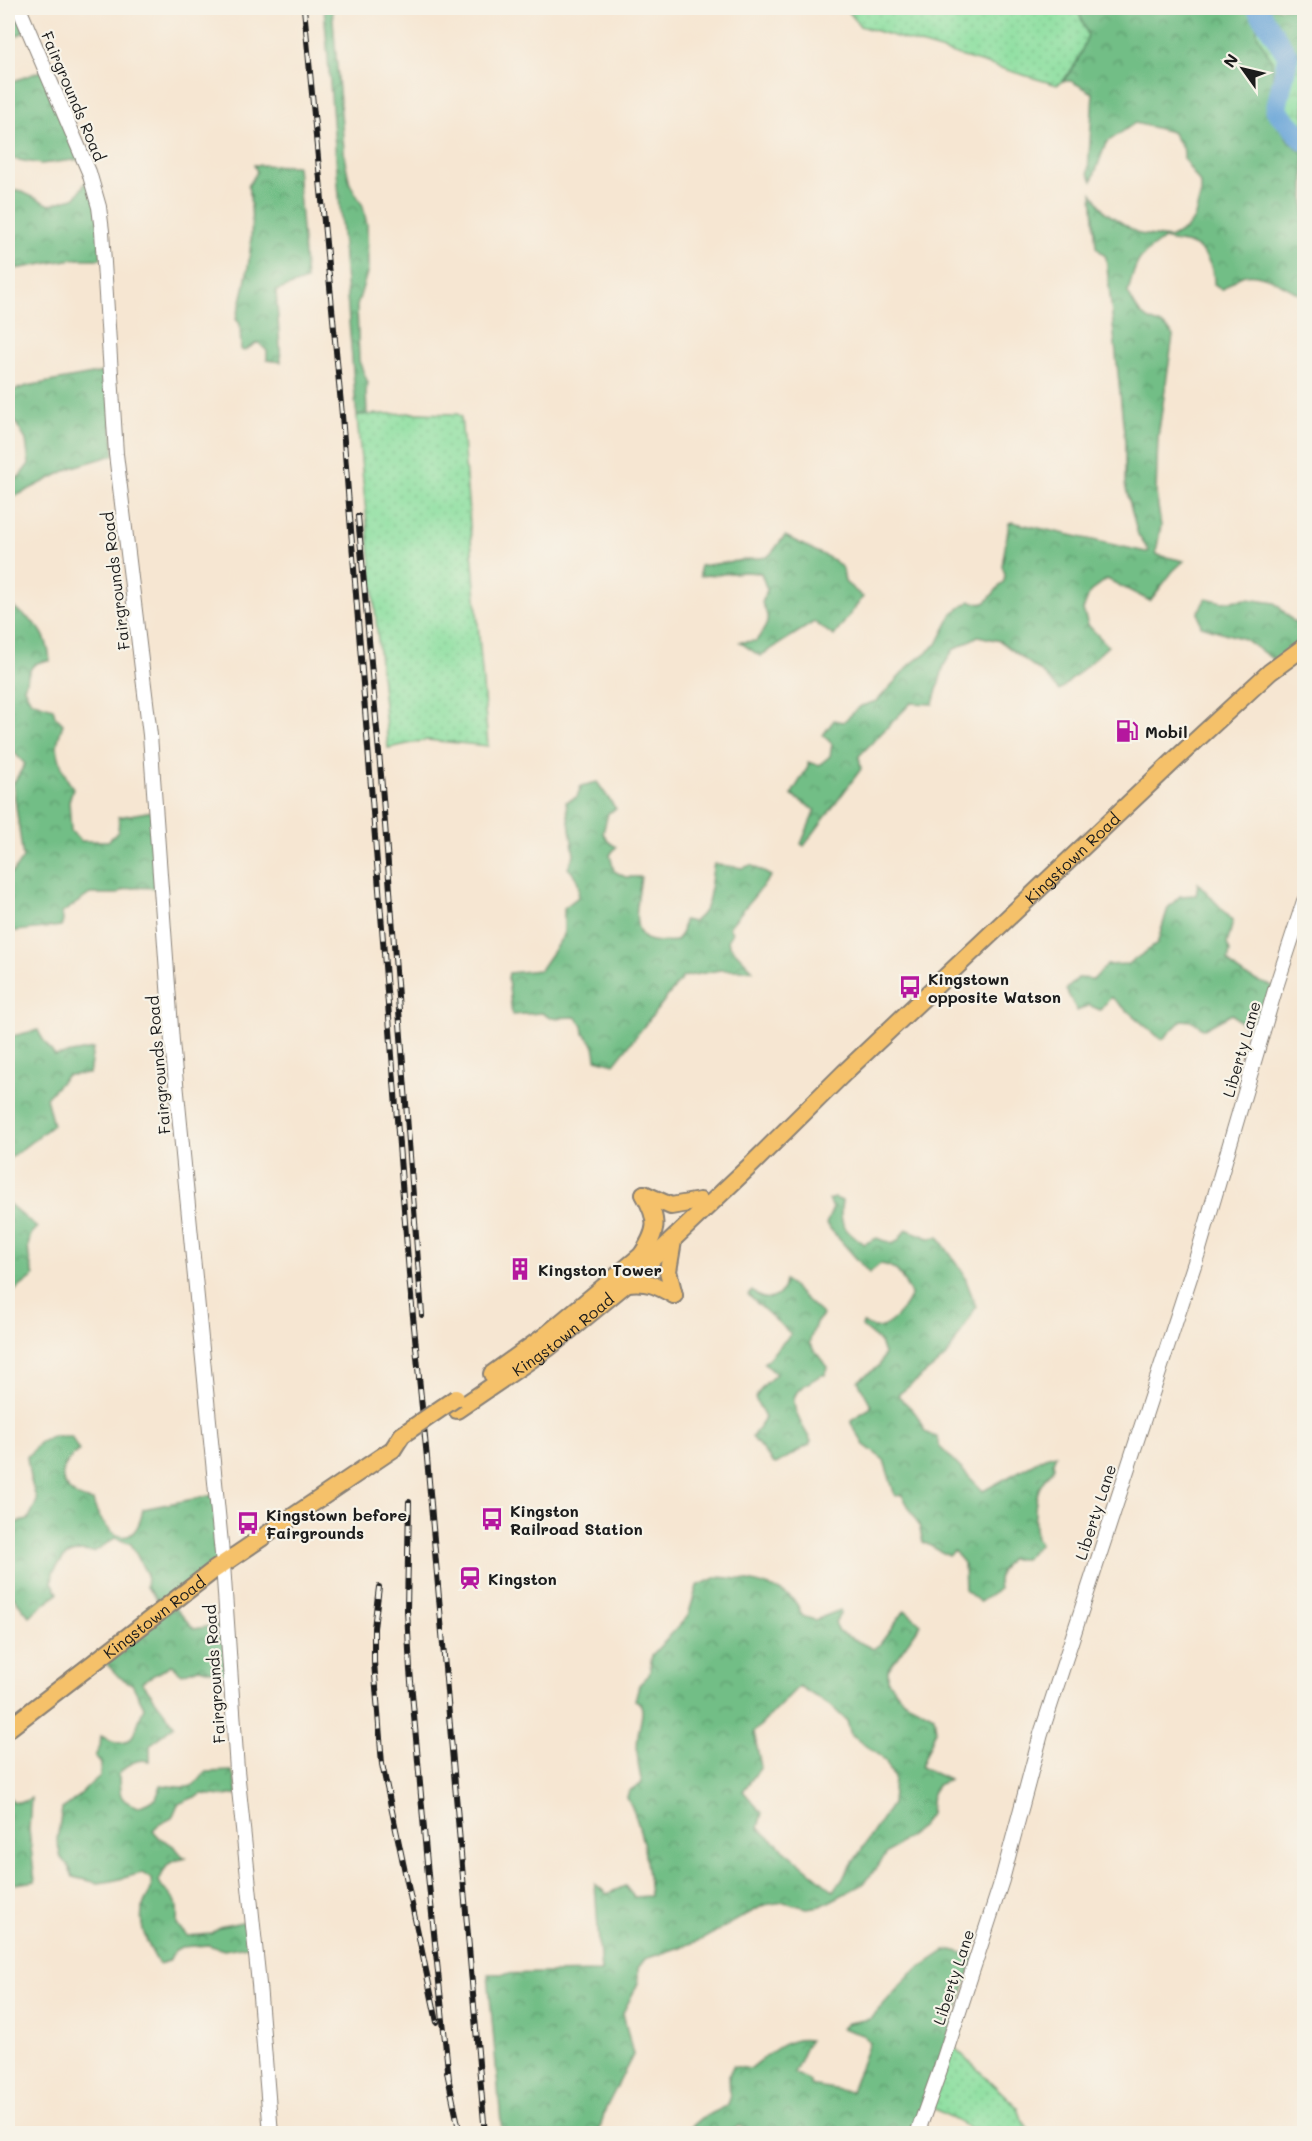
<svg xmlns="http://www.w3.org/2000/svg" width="1312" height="2141" font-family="Mali,sans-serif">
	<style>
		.grass { fill: url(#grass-dots); stroke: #547e5e; stroke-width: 1.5 }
		.forest { fill: url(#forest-crowns); stroke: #476d51; stroke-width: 1.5; fill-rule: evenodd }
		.wetland { fill: url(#wetland-marsh); stroke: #547e5e; stroke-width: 1.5 }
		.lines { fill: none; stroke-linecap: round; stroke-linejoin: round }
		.river { stroke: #67a4d8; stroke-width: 21 }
		.tertiary-casing { stroke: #898177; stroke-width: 16 }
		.primary-casing { stroke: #898177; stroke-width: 20 }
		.tertiary { stroke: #fff; stroke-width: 14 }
		.primary { stroke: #f5c16b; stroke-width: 16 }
		.rail-casing { stroke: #1c1c1c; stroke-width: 6 }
		.rail { stroke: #f7f3e8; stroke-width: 4; stroke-dasharray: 11; stroke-linecap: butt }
		.primary-bridge-casing { stroke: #898177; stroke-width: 20; stroke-linecap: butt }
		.primary-bridge { stroke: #f5c16b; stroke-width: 16 }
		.labels { text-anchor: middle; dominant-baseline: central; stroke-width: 4.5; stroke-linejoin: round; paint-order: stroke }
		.street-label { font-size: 16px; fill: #1c1c1c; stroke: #f7f3e8 }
		.poi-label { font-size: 16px; font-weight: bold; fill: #1c1c1c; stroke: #f7f3e8; text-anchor: start }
	</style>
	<defs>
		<pattern id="grass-dots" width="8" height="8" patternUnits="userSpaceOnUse" patternTransform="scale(1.5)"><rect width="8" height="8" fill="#8ddfa0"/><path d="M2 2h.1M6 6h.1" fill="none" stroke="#79bf89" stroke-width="1.8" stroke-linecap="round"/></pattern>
		<pattern id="forest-crowns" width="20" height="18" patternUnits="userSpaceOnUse" patternTransform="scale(1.5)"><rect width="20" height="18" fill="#72be86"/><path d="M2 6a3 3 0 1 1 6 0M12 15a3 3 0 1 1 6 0" fill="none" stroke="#5d9a6d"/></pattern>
		<pattern id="wetland-marsh" width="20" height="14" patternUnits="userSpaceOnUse" patternTransform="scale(1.5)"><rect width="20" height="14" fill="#8ddfa0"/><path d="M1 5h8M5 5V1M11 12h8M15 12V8" fill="none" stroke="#79bf89"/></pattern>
	</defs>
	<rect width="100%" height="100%" fill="#f7f3e8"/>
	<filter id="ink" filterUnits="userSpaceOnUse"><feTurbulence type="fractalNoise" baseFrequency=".0167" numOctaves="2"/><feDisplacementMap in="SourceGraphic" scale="12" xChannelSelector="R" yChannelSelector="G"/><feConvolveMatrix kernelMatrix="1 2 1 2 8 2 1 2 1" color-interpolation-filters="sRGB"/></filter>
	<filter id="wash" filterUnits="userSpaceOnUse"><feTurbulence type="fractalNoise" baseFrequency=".008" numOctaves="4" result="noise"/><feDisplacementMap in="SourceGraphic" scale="24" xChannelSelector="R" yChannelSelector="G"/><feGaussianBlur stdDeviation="1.35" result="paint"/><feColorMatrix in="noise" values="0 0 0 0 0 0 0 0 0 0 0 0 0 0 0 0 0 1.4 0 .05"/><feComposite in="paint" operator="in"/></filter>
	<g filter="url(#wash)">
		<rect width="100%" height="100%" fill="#f6e6d2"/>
		<!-- grass -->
		<path class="grass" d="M846 8H1077L1088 35C1081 53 1074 74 1057 85L860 26Z
			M413 413 457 414 461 416 488 746 427 740 388 748 357 417V415Z
			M950 2043 1018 2108 1023 2122 1032 2133H979L927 2105Z"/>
		<!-- forest -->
		<path class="forest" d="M8 8H18L24 32 8 40Z
			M324 8H332L345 161 350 184 363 206 367 225 368 270 357 306 359 361 368 383 366 391 367 414 357 415 356 409Z
			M1077 8H1304V58L1286 43 1269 17 1257 25V34L1272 61 1275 100 1288 140 1304 154V297C1290 289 1259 269 1242 276 1235 279 1228 285 1222 290L1214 285C1215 272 1207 251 1193 245 1184 242 1173 242 1164 239 1138 257 1135 261 1128 293 1132 300 1136 309 1141 314 1153 325 1168 323 1173 336L1158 437 1156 493 1161 526 1156 552 1158 555 1184 561 1173 571 1150 601 1107 579 1090 592 1083 610 1088 625 1108 646 1059 691 1045 675 1000 641 978 636 953 650 944 665 933 704 911 703 859 756 861 769 804 846 801 844 815 810 791 795 808 767V762L819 765 830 756 832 744 823 735 834 720 843 722 861 706 877 701 911 664 937 644 953 613 970 601 981 604 986 602 1004 581 1005 574 1002 566 1009 523 1012 522 1146 552 1149 551 1138 535 1125 485V442L1106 257 1096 247 1092 193 1105 212 1139 234 1170 238 1186 229 1194 219 1201 193V185L1184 159V151L1172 132 1135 123 1106 143 1092 181 1088 173 1093 93 1071 81H1063L1077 62 1088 35Z
			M44 70 46 72 88 172C98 200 100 227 101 257V259H73L8 270V192L18 190 50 205 76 197 89 177 82 159 41 164 8 158V83Z
			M254 165 297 166 306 280 276 291 281 362 267 360V351L258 342 244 351 241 350 240 324 236 319C248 280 257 227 248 186L257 172Z
			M109 371 114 455 73 467 8 500V479L19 477 29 464 26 440 8 410V392L27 386Z
			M785 536 834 560 843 569 845 582 863 597 834 636 814 622 760 656 740 642 756 641C767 625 772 622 762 603L767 590 761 573 745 572 700 576V566L767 557C775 551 778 543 785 536Z
			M1206 598 1222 602 1247 599 1275 603 1294 622 1304 623V650L1283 666 1244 639 1201 626 1198 612Z
			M13 607C37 624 47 630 50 661 29 661 30 670 24 688L31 701 53 708 55 716 63 724C56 744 55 747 62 767 66 777 66 779 73 788L69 801 71 831 81 841H108L118 832 119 817 153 811 159 888C145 888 127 885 117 894H90L62 913 63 921 61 926 8 932V875L13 872 23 858 13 784 25 764 8 746V611Z
			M597 782 616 809 608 813 603 833 608 841 616 847 610 855 614 871 625 877H641C639 896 627 936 652 941 659 943 669 941 676 941L682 932 684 920 693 922C715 907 708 887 714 864L743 868 751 865 771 876 729 927 732 933 728 940 729 945 753 970H720L683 977 614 1064 596 1059C595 1047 593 1041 584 1034L583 1025 575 1017 550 1018 542 1013 512 1015 508 978 509 973 540 970 564 935V908L578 897C580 883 578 878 568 868L574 855 566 802 577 797 581 786Z
			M1198 883 1233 921 1227 944 1230 951 1228 961C1239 977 1262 983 1279 988L1269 1017 1249 1030 1232 1014 1204 1029 1193 1021 1182 1020 1162 1040 1111 997 1100 1010 1089 1005 1077 1011 1066 990 1078 978 1094 979 1107 965 1128 964 1157 944 1168 908 1180 896 1196 895Z
			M38 1030C41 1039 49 1047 55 1056L93 1049 89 1074 67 1075 46 1098 53 1125 9 1159 8 1163V1037Z
			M835 1198 842 1201C838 1224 845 1232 864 1244L877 1238 892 1244 898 1241 906 1229 929 1238 938 1237 963 1272 976 1307 947 1356 898 1395C903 1402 914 1409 918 1417 925 1430 921 1432 937 1437L939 1446 983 1491 1045 1457 1056 1454 1053 1462 1054 1467C1049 1474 1040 1483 1038 1492 1034 1504 1034 1527 1036 1539L1040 1544 1024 1559H1009C1001 1569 996 1576 999 1589L980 1602 965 1590 964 1563 954 1551 949 1556 923 1542 919 1525 902 1495 895 1496 884 1460 864 1445 851 1423V1420L872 1407 858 1381 879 1366 884 1354 880 1342 862 1327 863 1323C869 1326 876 1330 882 1327 894 1322 907 1306 911 1294 902 1279 900 1266 880 1264L869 1273 826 1224 833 1208 829 1200Z
			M8 1203 37 1228C23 1237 29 1262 34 1276L8 1296Z
			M785 1280 823 1315 816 1323 809 1343 827 1367 825 1375H821C814 1380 802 1385 797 1392 787 1405 805 1430 811 1441L809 1445 776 1464 773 1463 752 1437 765 1418 755 1398 764 1385 776 1374 764 1363 791 1334 748 1295 752 1291C766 1304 783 1300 785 1280Z
			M53 1436H71L79 1451C51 1470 61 1496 93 1501 102 1534 135 1557 143 1509L214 1495 222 1559 172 1604 194 1629 224 1624 225 1674 199 1668 182 1674 171 1665 142 1682 174 1725 150 1745V1761C136 1758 128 1764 119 1774 120 1794 117 1800 138 1807L156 1799 161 1785C183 1787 193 1793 205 1772L232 1771 238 1794 223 1796 202 1794 178 1804 172 1818 158 1825 153 1830C163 1843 162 1838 172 1845 179 1849 179 1856 187 1858 168 1861 167 1863 159 1881 165 1894 169 1892 175 1900 179 1907 177 1917 177 1925L187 1936 211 1934 219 1927 251 1920 253 1945 224 1950 208 1945 181 1947 174 1951 169 1961 159 1964C149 1948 137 1926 143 1906 147 1893 153 1894 151 1879L142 1873 112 1881 98 1883 73 1877 68 1865 61 1858 57 1840 62 1809C77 1800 86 1787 100 1776L101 1764 95 1756 100 1747 101 1736C134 1754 133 1734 144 1707L132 1684 119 1677 105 1662 165 1608 146 1587 147 1575 131 1544 115 1538 94 1552 78 1551 65 1556 53 1572 52 1582 58 1593 29 1616 8 1590V1524L28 1520 37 1501 30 1478 27 1457 40 1442Z
			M717 1577C738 1578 782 1585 796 1603 799 1607 800 1612 802 1616L815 1620 840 1610 841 1613 835 1622 839 1632 873 1649 880 1644 905 1610 921 1624 888 1670V1681L903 1700 934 1716 936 1730 921 1767 949 1780 937 1785 932 1793 930 1814 921 1827 887 1853 865 1883 821 1906 807 1908 784 1902 764 1905 701 1940 645 1959 638 1968V1983L623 2013 633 2055 605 2110 599 2133H502L488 1974 601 1972 595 1884 607 1894 625 1886 634 1897 650 1896C647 1864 643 1826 627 1797L629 1791 642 1783C638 1767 636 1751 638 1735 639 1727 642 1720 642 1711 642 1705 640 1702 635 1700L639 1685 649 1675 652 1655 688 1616 697 1586ZM799 1686 832 1707 847 1721 851 1735 885 1760 894 1778 892 1804 834 1891 758 1828 762 1813 743 1791 761 1767 754 1732Z
			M8 1796 14 1802H23L31 1798 29 1830 35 1881 15 1884 8 1876Z
			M952 1950 975 1956 916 2133 759 2134 738 2126 730 2133 683 2134 702 2118 727 2106 730 2099 729 2075 733 2066 750 2069C767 2056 786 2036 809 2040L794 2073 810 2081V2085L851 2092 869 2043 863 2035 841 2028 847 2023 870 2019 911 1974 945 1951Z"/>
		<!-- wetland -->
		<path class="wetland" d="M1269 17 1286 43 1304 58V154L1288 140 1281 129 1275 100 1272 61 1257 34V25Z"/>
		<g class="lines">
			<!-- river -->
			<path class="river" d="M1257 8 1288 56 1276 110 1304 140"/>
		</g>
	</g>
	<g filter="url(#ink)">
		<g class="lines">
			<!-- tertiary casing -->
			<g class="tertiary-casing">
				<path id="tertiary" d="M19 8 89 172 99 207 102 231 116 454 150 735 172 1042 223 1564 237 1770 259 1984 271 2134
					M917 2134 941 2067 1002 1880 1041 1734 1198 1253 1275 990 1304 901"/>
			</g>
			<!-- primary casing -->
			<g class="primary-casing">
				<g id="primary">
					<path d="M644 1194 671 1206 700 1201"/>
					<path d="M673 1241 668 1271 674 1295"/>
					<path d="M641 1256C658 1230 659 1221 644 1194"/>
					<path d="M627 1283C649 1281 656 1285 674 1295"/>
					<path d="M492 1374 545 1336 643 1254"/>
					<path id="s1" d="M457 1410 548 1348 627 1283 751 1165 844 1073 1178 757 1270 672 1304 647"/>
					<path id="s2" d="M8 1729 214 1570 393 1449"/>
				</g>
			</g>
			<!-- tertiary -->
			<use href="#tertiary" class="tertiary"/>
			<!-- primary -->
			<use href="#primary" class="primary"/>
			<!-- rail casing -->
			<g class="rail-casing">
				<path id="rail" d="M304 8 342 415 410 1286 427 1458 485 2134
					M358 516 383 798 422 1315
					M409 1502 407 1610 410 1670 428 1875 449 2079
					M379 1587 374 1628V1662L382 1764 437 2022
					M447 2072 460 2134"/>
			</g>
			<!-- rail -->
			<use href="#rail" class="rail"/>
			<!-- primary-bridge casing -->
			<g class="primary-bridge-casing">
				<path id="primary-bridge" d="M393 1449 402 1435 456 1398"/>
			</g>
			<!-- primary-bridge -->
			<use href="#primary-bridge" class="primary-bridge"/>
		</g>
	</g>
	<!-- icons -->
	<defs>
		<g id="fuel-bare" transform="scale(1.8)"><path d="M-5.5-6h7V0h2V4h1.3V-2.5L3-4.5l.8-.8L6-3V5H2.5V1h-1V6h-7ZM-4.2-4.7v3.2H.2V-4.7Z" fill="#b5179e" stroke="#f7f3e8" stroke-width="2.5" paint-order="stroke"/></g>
		<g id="bus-bare" transform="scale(1.8)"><path d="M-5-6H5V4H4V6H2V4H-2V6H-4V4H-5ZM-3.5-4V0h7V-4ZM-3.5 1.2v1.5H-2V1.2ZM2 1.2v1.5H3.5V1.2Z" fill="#b5179e" stroke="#f7f3e8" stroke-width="2.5" paint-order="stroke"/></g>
		<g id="building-bare" transform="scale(1.8)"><path d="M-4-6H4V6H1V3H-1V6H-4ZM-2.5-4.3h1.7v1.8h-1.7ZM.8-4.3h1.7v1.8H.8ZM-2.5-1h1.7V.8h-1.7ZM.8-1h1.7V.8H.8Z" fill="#b5179e" stroke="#f7f3e8" stroke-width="2.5" paint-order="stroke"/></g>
		<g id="station-bare" transform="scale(1.8)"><path d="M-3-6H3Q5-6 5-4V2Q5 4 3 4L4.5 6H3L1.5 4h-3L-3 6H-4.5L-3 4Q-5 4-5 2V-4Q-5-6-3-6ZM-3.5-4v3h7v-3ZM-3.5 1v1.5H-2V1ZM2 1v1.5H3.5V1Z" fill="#b5179e" stroke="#f7f3e8" stroke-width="2.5" paint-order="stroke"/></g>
	</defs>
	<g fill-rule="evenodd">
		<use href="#fuel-bare" x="1127" y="731"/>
		<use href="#bus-bare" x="910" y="987"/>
		<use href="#building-bare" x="520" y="1269"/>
		<use href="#bus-bare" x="492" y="1519"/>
		<use href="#bus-bare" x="248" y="1523"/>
		<use href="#station-bare" x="470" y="1578"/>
	</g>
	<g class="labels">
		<!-- street labels -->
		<g class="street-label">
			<text transform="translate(74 96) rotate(67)">Fairgrounds Road</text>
			<text transform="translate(115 581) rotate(-97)">Fairgrounds Road</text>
			<text stroke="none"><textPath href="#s1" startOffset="828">Kingstown Road</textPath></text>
			<text transform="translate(1241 1049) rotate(-74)">Liberty Lane</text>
			<text transform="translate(158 1065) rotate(-95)">Fairgrounds Road</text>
			<text stroke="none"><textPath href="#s1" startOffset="130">Kingstown Road</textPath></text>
			<text transform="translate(1095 1512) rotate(-72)">Liberty Lane</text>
			<text stroke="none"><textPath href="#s2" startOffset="184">Kingstown Road</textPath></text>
			<text transform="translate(214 1674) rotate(-94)">Fairgrounds Road</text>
			<text transform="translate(953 1977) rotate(-72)">Liberty Lane</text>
		</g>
		<!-- poi labels -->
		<g class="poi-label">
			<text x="1145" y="731">Mobil</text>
			<text x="928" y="978">Kingstown<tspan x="928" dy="18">opposite Watson</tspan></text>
			<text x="538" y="1269">Kingston Tower</text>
			<text x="510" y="1510">Kingston<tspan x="510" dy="18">Railroad Station</tspan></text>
			<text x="266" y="1514">Kingstown before<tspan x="266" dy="18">Fairgrounds</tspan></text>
			<text x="488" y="1578">Kingston</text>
		</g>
	</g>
	<!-- margin -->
	<rect width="1312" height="2141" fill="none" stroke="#f7f3e8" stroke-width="30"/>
	<!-- north arrow -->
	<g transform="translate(1243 69) rotate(304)" stroke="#f7f3e8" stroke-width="4.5" paint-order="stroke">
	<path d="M0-4.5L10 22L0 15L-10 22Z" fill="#1c1c1c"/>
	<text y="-9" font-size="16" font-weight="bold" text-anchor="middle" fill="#1c1c1c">N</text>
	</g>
</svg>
